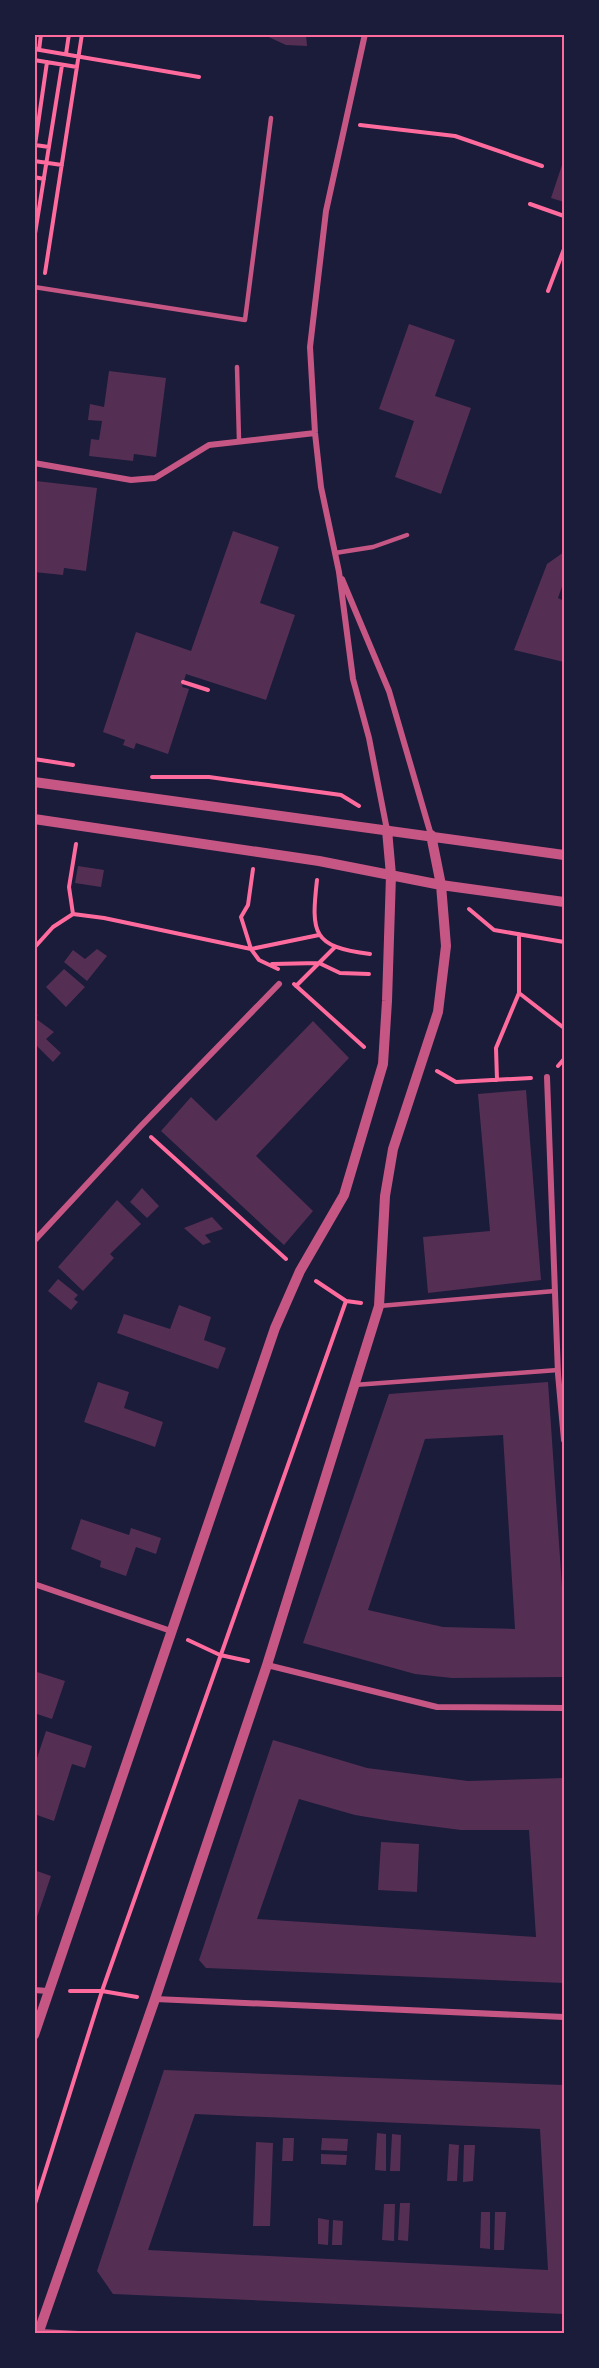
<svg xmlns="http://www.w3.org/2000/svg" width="599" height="2368" font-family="Quicksand,sans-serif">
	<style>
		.building { fill: #542f53; fill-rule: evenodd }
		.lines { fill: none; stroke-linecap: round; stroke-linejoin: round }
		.path { stroke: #ff6b9d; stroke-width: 4 }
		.service { stroke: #c65784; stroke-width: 4.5 }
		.minor { stroke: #c65784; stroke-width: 6 }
		.tertiary { stroke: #c65784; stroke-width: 10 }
		.neatline { fill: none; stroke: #ff6b9d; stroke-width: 2 }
	</style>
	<rect width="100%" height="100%" fill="#1b1b3a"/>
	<!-- building -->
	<path class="building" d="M262 34H306L307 46 286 45Z
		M564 159V202L551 198Z
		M409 324 455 340 435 396 471 408 441 494 395 477 414 421 379 409Z
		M109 371 166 378 156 457 134 454 133 461 89 456 91 439 99 440 102 421 88 420 90 404 104 407Z
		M36 481 97 488 86 571 64 568 63 575 34 572Z
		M233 531 279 547 260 603 295 615 266 700 186 674 182 687 189 689 168 754 136 743 134 749 123 745 125 740 103 732 136 632 191 651Z
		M564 552V581L558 598 564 601V662L514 650 547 564Z
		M78 866 104 870 101 887 75 883Z
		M97 949 107 956 87 981 64 962 73 950 85 959Z
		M64 969 85 987 66 1007 46 987Z
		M34 1012 38 1015 35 1018 54 1032 46 1039 61 1053 53 1062 34 1043Z
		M313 1021 349 1058 256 1156 313 1211 284 1245 161 1131 191 1097 216 1121Z
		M526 1090 541 1280 428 1293 423 1237 490 1231 478 1094Z
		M142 1188 159 1206 147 1218 130 1202Z
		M117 1200 141 1224 110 1254 114 1258 83 1291 58 1267Z
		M212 1217 223 1229 205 1235 211 1242 203 1245 184 1228Z
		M58 1279 78 1295 74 1299 78 1302 71 1310 48 1291Z
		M179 1305 211 1317 204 1340 226 1348 218 1369 117 1333 124 1314 170 1329Z
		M98 1382 129 1392 124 1408 163 1422 155 1447 84 1422Z
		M548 1382 564 1616V1677L452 1678 415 1674 303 1643 389 1394ZM503 1435 515 1629 443 1627 368 1610 425 1439Z
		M81 1519 129 1535 131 1528 161 1538 156 1554 136 1547 126 1576 100 1567 101 1561 71 1549Z
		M34 1671 65 1681 52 1719 34 1713Z
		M46 1731 92 1746 85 1768 72 1764 54 1821 34 1814V1767Z
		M273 1740 367 1768 468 1781 564 1778V1983L206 1968 199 1960ZM299 1799 355 1815 391 1821 461 1830H529L536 1937 257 1919Z
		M381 1842 419 1844 417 1892 378 1890Z
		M34 1870 51 1876 35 1923H34Z
		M164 2070 564 2085V2314L113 2294 97 2271ZM195 2114 540 2129 548 2270 148 2250Z
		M377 2133 386 2134V2171L375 2170Z
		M392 2134 401 2135 400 2171H390Z
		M283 2138H294L293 2161H282Z
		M322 2138 348 2139 347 2151 321 2150Z
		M256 2142 273 2143 270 2226H253Z
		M449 2144 459 2145 457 2181H447Z
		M464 2145H475L473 2181 463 2182Z
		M321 2154 347 2155 346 2165 321 2164Z
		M400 2203H410L408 2241 398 2240Z
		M384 2204H395L394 2241 382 2240Z
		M481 2212H490V2249L480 2248Z
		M495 2212H506L504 2250H494Z
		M318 2218 329 2220 328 2245 318 2244Z
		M333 2220 343 2221 342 2245H332Z"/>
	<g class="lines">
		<!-- path -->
		<path class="path" d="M34 49 199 77
			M39 50 41 34
			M66 54 69 34
			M34 60 77 67
			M360 125 455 136 542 166
			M35 145 47 62
			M35 145 49 147
			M34 161 62 165
			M34 177 44 179
			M530 204 564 216
			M34 240 62 65
			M45 273 82 34
			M548 291 564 249
			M183 682 208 690
			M34 759 73 765
			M152 777H209L341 795 359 806
			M253 869 248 905 241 917 251 949 259 960 278 969
			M317 880C311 933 312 947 370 954
			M469 909 494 930 564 942
			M73 914 69 887 76 844
			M34 948 53 927 73 914 104 918 251 949 319 935
			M272 964 319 963 340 973 369 974
			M294 984 364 1047
			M296 986 335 947
			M519 993 564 1028
			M558 1066 564 1059
			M437 1071 456 1082 531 1078
			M497 1080 496 1048 519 993V934
			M151 1137 286 1259
			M316 1281 346 1301
			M188 1640 220 1655 248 1661
			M70 1991H102L137 1997
			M34 2207 102 1991 346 1301 361 1303"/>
		<!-- service -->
		<path class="service" d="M34 287 245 320 271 118
			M237 367 239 440
			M335 553 373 547 407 535
			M379 1306 555 1291
			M354 1385 558 1370"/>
		<!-- minor -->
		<path class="minor" d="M365 34 326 211 310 347 315 433 321 487 339 572 353 679 369 738 387 830
			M34 463 131 480 155 478 209 445 315 433
			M342 579 389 691 431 835
			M547 1077 558 1374 564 1440
			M34 1241 140 1127 279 984
			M34 1584 171 1631
			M267 1665 437 1707 564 1708
			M34 1990 48 1991
			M155 1999 564 2017
			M39 2332 79 2334"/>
		<!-- tertiary -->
		<path class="tertiary" d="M34 782 564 855
			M34 819 319 861 441 885 564 902
			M34 2035 275 1328 300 1271 344 1195 383 1064 387 1001 391 875 387 830
			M38 2334 155 1999 267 1665 379 1306 385 1196 393 1149 438 1012 446 946 441 885 431 835"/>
	</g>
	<!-- border -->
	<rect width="599" height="2368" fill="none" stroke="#1b1b3a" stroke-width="72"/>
	<rect x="36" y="36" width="527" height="2296" class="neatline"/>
</svg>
